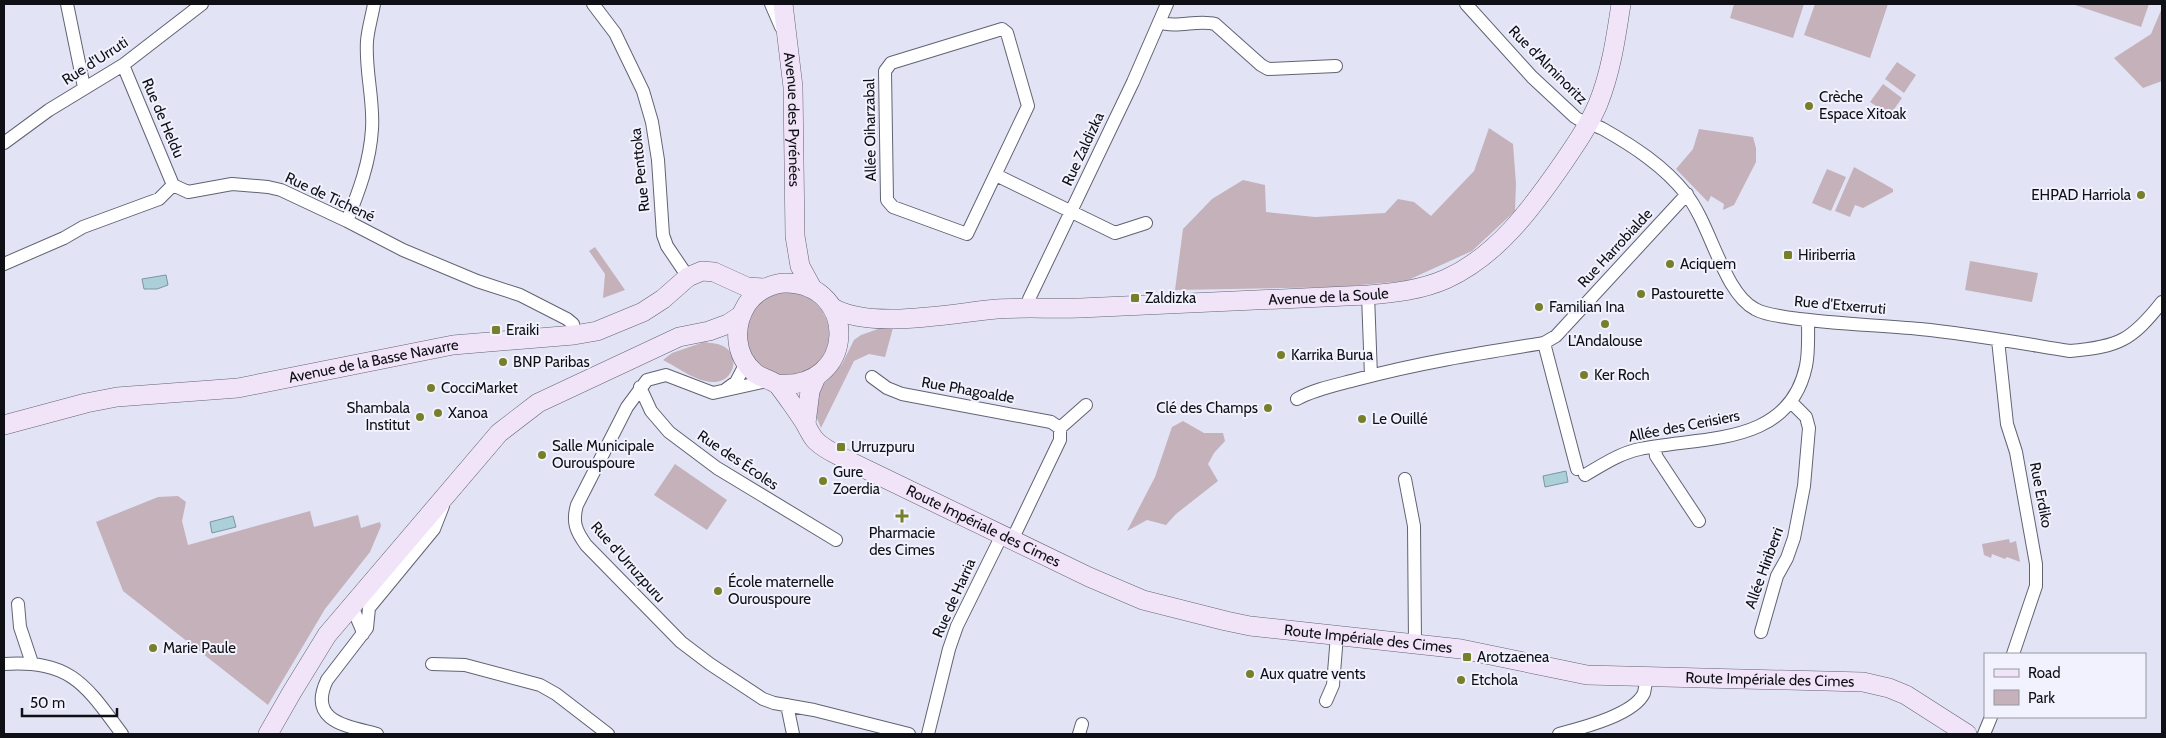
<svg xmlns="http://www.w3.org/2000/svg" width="2166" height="738" font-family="Cabin,sans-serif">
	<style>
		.green { fill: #c5b1ba }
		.water { fill: #abd0d9; stroke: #7c969e }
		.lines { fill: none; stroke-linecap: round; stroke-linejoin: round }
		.street-casing { stroke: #616372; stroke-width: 14 }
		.secondary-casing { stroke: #616372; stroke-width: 20 }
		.street { stroke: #fff; stroke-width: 12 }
		.secondary { stroke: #f2e4f8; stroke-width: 19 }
		.poi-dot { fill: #777f2a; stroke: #f1f2fd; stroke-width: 2 }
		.labels { text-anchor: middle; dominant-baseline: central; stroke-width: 4; stroke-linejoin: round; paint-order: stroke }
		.street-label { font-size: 15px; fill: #0f1016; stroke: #f1f2fd }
		.poi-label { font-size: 15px; fill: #0f1016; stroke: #f1f2fd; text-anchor: start }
	</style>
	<rect width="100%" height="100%" fill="#e2e4f6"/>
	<!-- green -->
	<path class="green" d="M1734 4H1804L1793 38 1730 18Z
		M1815 4H1888L1870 58 1804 35Z
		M2072 4H2149L2141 27Z
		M2162 8V81L2143 88 2114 58 2151 34Z
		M1897 62 1916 75 1904 93 1885 79Z
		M1883 84 1902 98 1890 115 1870 102Z
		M1489 128 1513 144 1516 184 1515 211 1472 251 1406 281 1338 287 1175 290 1183 229 1212 199 1243 180 1265 185 1266 212 1315 217 1385 213 1398 199 1414 202 1431 216 1474 171Z
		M1699 129 1753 137 1756 148V162L1734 205 1723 210 1724 204 1711 196 1708 202 1676 169 1693 149Z
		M1854 167 1893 189V192L1863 208 1855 205 1850 217 1835 211Z
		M1827 169 1846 177 1831 211 1812 203Z
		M595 247 625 290 603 298 605 274 589 251Z
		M1970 261 2038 273 2032 302 1965 290Z
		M745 334a42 42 0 1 1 84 0a42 42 0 1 1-84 0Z
		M881 328H893L885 357 869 354 854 361 821 428 816 416V397L820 388 842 364 854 340 861 335Z
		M704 342C710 343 717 343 723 346 742 356 733 384 712 382 695 381 677 367 663 360L672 353Z
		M1183 421 1204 433H1223L1225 441 1214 453 1208 464 1218 481 1176 514 1166 525 1147 520 1127 531 1155 477 1172 427Z
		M675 464 727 500 707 530 654 495Z
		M178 496 186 502 182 521 188 545 310 511 314 527 358 515 361 528 380 522 381 526 370 552 325 609 268 705 123 591 96 522 158 497Z
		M2009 539 2010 543 2016 541 2020 562 2007 557 2005 559 1992 554 1991 558 1984 555 1982 544Z"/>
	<!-- water -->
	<path class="water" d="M166 275 168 285 157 289H144L142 279Z
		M1566 471 1568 482 1545 487 1543 476Z
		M233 516 236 527 212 533 210 522Z"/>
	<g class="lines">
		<!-- street casing -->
		<g class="street-casing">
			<path id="street" d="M67 4 84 87
				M593 4 615 33 643 91 652 122 658 160 663 235 667 246 688 277
				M771 4 781 27
				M1466 4 1532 77 1575 117C1583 123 1594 124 1603 129 1633 146 1664 166 1686 194 1711 225 1723 292 1755 309 1765 315 1780 316 1792 318 1834 324 1877 325 1920 329 1971 334 2020 343 2070 351 2119 347 2132 340 2162 302
				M1159 22C1177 29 1197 19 1215 24L1261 65 1268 69 1336 66
				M1002 29 1007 33 1028 106 967 234 893 207 887 200 885 71 891 63Z
				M123 65 173 185
				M4 143 49 110 123 65 202 4
				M996 175 1115 233 1146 223
				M347 221C359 191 370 162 372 129 374 99 365 71 367 41 368 29 372 16 374 4
				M4 264 64 238 83 227 159 199 173 185 188 192 232 184 268 187 281 190 347 221 403 250 477 281 520 295 567 319 573 324 574 335
				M1368 295 1371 376
				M1029 308V299L1133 82 1167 4
				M1998 340 2007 424 2016 452 2036 564V586L2013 654
				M1544 343 1577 469
				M872 377 887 388 902 394 1051 422 1060 428V440L1012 540
				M767 381 713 393 666 375 647 380 627 407 577 505C572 522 576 531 586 545L681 642 710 664 763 699 774 703 814 710 909 734
				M640 387 651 411 669 432 717 468 836 540
				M725 390 736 382 746 363
				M1297 399C1315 389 1336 385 1355 380 1417 363 1481 353 1544 343L1556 336 1687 194
				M1060 428 1086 405
				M1655 447 1656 456 1699 521
				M1585 475C1602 465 1620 453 1640 449 1702 436 1789 447 1806 366 1809 352 1808 335 1808 320
				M1405 479 1414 526 1415 643
				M18 604 20 627 32 663
				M353 604C355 620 360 621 363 634
				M1761 632 1777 576 1787 558 1794 538 1804 486 1809 428 1806 417 1791 402
				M4 664C71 660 85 684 122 734
				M432 664 465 665 540 685 556 694 608 734
				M1326 701 1333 685 1337 635
				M787 705 793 734
				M377 734C348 726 307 722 327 680L367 628 369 608 434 529 443 506
				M928 734 949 649 957 626 1002 535
				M1079 734 1082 724
				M1559 734C1581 728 1634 715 1644 693 1645 688 1646 682 1647 677
				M1984 734 1991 717"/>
		</g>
		<!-- secondary casing -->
		<g class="secondary-casing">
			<g id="secondary">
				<path id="s1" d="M783 4 793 87 795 236 800 266 812 288"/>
				<path id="s2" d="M833 308C872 330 952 313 997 309 1025 307 1052 309 1080 308 1176 304 1272 300 1368 295 1394 293 1421 290 1446 279 1497 256 1532 208 1563 163 1576 144 1589 125 1598 104 1611 72 1616 37 1621 4"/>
				<path id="s3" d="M777 384C857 391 859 284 786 283 771 283 755 292 747 304 733 326 734 355 755 373 761 378 772 380 778 385 783 391 802 418 806 425 809 431 812 437 816 441 825 450 838 455 849 461L1089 577 1143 600 1226 621 1250 626 1461 649 1587 675 1863 682 1889 688 1906 695 1967 734"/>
				<path d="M806 423 810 391 816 377"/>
				<path id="s4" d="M4 425 86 403 117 397 238 388 453 345 574 335 597 331 643 312 663 299 688 277 702 271 714 272 747 287 764 288"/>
				<path d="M268 734 292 692 327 635 499 433 538 403 679 337 709 331 728 324 740 316"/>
			</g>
		</g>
		<!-- street -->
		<use href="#street" class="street"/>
		<!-- secondary -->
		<use href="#secondary" class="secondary"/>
	</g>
	<!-- markers -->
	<g class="poi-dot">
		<circle cx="1809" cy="106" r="5"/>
		<circle cx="2141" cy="195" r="5"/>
		<rect x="1783" y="250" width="10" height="10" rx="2.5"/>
		<circle cx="1670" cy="264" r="5"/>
		<circle cx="1641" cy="294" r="5"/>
		<rect x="1130" y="293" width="10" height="10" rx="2.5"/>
		<circle cx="1539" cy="307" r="5"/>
		<circle cx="1605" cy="324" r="5"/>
		<rect x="491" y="325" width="10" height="10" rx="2.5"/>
		<circle cx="1281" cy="355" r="5"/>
		<circle cx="503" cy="362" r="5"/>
		<circle cx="1584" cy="375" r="5"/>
		<circle cx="431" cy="388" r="5"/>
		<circle cx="1268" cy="408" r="5"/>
		<circle cx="438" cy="413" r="5"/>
		<circle cx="420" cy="417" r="5"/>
		<circle cx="1362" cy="419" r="5"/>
		<rect x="836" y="442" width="10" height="10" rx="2.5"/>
		<circle cx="542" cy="455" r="5"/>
		<circle cx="823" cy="481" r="5"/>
		<path d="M899.5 508.5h5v5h5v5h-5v5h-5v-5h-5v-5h5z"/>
		<circle cx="718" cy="591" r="5"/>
		<circle cx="153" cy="648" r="5"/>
		<rect x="1462" y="652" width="10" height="10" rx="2.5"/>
		<circle cx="1250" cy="674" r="5"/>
		<circle cx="1461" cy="680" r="5"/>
	</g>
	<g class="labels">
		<!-- street labels -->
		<g class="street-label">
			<text transform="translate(95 61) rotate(-33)">Rue d'Urruti</text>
			<text transform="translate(1548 65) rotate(45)">Rue d'Alminoritz</text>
			<text transform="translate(163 118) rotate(67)">Rue de Heldu</text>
			<text stroke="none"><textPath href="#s1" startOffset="116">Avenue des Pyrénées</textPath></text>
			<text transform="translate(870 130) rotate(-91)">Allée Oiharzabal</text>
			<text transform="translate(1083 149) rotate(-65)">Rue Zaldizka</text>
			<text transform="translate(640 170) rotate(-96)">Rue Penttoka</text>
			<text transform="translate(330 197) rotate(25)">Rue de Tichené</text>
			<text transform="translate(1615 248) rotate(-47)">Rue Harrobialde</text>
			<text stroke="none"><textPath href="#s2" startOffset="498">Avenue de la Soule</textPath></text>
			<text transform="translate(1840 305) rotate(5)">Rue d'Etxerruti</text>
			<text stroke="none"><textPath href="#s4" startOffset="376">Avenue de la Basse Navarre</textPath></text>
			<text transform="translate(968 390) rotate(10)">Rue Phagoalde</text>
			<text transform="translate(1684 426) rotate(-11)">Allée des Cerisiers</text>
			<text transform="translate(738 460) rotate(34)">Rue des Écoles</text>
			<text transform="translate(2041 495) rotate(79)">Rue Erdiko</text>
			<text stroke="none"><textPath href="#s3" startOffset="576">Route Impériale des Cimes</textPath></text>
			<text transform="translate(628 562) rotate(48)">Rue d'Urruzpuru</text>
			<text transform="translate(1764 568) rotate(-70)">Allée Hiriberri</text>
			<text transform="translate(954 598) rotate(-66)">Rue de Harria</text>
			<text stroke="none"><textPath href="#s3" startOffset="981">Route Impériale des Cimes</textPath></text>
			<text stroke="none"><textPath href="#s3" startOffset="1386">Route Impériale des Cimes</textPath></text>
		</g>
		<!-- poi labels -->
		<g class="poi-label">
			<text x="1819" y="97">Crèche<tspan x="1819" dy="17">Espace Xitoak</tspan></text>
			<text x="2131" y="195" text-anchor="end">EHPAD Harriola</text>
			<text x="1798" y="255">Hiriberria</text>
			<text x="1680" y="264">Aciquem</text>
			<text x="1651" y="294">Pastourette</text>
			<text x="1145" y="298">Zaldizka</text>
			<text x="1549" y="307">Familian Ina</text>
			<text x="506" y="330">Eraiki</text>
			<text x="1605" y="341" text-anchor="middle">L'Andalouse</text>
			<text x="1291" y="355">Karrika Burua</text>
			<text x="513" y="362">BNP Paribas</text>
			<text x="1594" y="375">Ker Roch</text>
			<text x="441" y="388">CocciMarket</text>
			<text x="410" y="408" text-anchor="end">Shambala<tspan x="410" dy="17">Institut</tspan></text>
			<text x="1258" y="408" text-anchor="end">Clé des Champs</text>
			<text x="448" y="413">Xanoa</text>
			<text x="1372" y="419">Le Ouillé</text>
			<text x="552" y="446">Salle Municipale<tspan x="552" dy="17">Ourouspoure</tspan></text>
			<text x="851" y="447">Urruzpuru</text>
			<text x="833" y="472">Gure<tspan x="833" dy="17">Zoerdia</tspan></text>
			<text x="902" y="533" text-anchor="middle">Pharmacie<tspan x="902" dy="17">des Cimes</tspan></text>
			<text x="728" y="582">École maternelle<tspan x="728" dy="17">Ourouspoure</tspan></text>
			<text x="163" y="648">Marie Paule</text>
			<text x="1477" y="657">Arotzaenea</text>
			<text x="1260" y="674">Aux quatre vents</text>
			<text x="1471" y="680">Etchola</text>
		</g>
	</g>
	<!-- border -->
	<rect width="2166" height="738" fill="none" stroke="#0f1016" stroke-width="10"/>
	<!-- legend -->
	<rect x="1984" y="653" width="162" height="65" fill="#f1f2fd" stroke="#9798a1"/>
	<rect x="1994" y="669" width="25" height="8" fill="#f2e4f8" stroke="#9798a1"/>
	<text x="2028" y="678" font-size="15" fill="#0f1016">Road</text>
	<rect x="1994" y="690" width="25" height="15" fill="#c5b1ba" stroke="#9798a1"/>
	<text x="2028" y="703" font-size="15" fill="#0f1016">Park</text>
	<!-- scale -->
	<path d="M22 708v8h95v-8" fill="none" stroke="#0f1016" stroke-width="2.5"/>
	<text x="30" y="708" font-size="15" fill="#0f1016" stroke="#f1f2fd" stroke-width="4" paint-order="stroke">50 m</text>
</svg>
